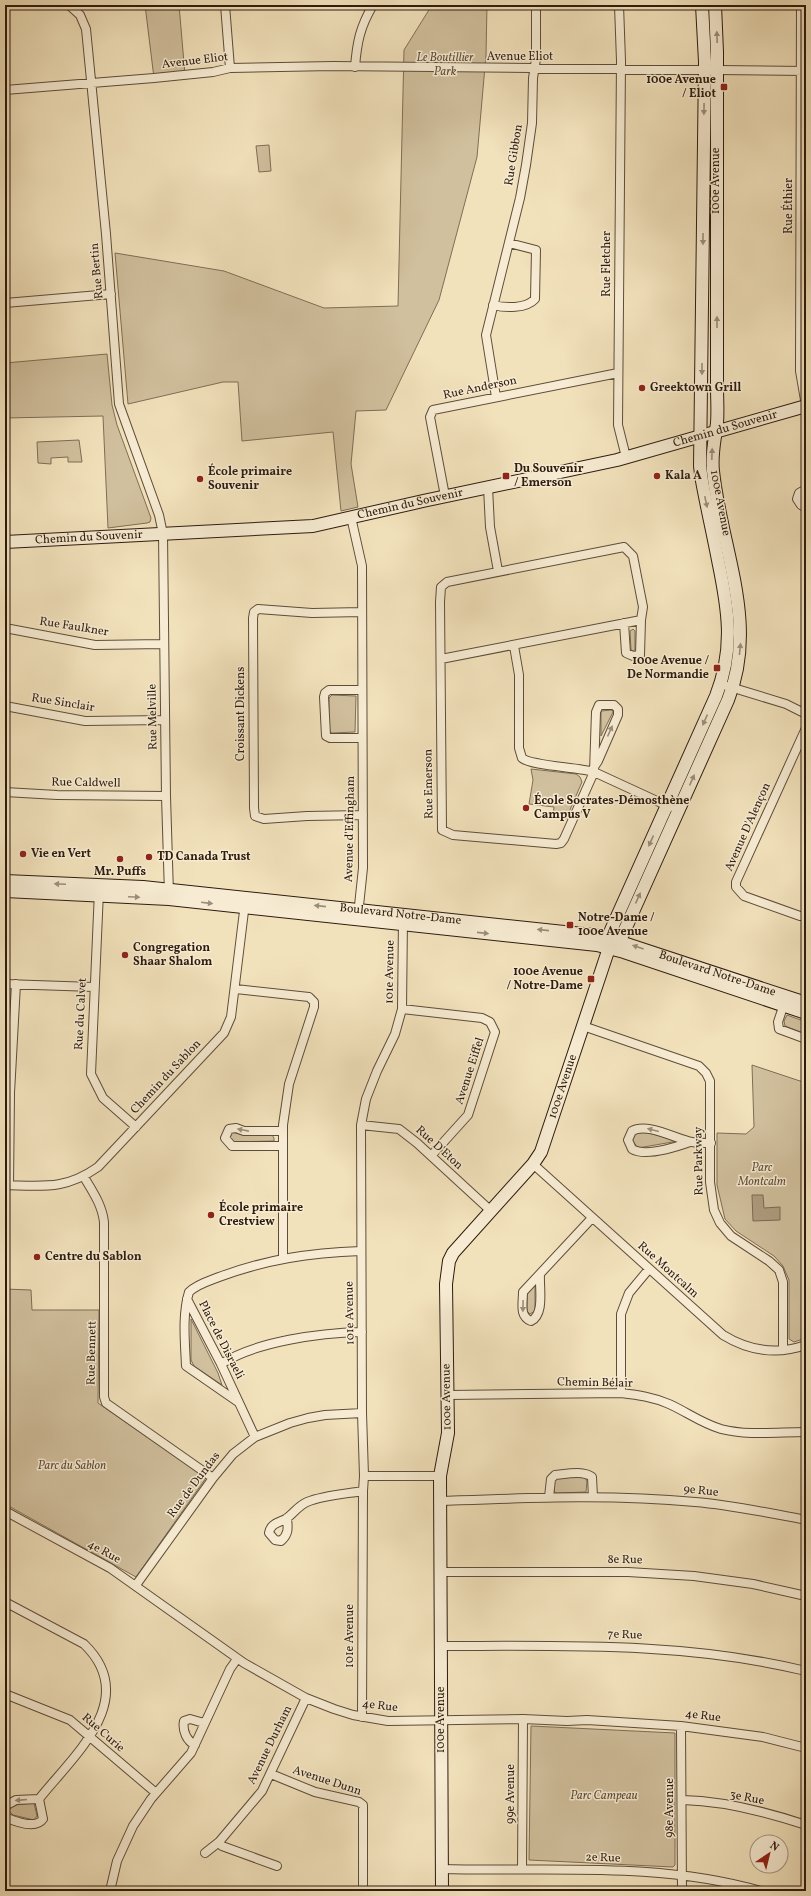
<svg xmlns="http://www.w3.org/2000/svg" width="811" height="1896" font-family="Vollkorn,serif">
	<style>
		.green { fill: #d1c09e; stroke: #7f6e56 }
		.water { fill: #af9e81; stroke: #7b6a53 }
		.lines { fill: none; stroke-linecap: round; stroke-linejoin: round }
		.street-casing { stroke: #5e4d3a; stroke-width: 10 }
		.secondary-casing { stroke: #2d1b0e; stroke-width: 14 }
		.street { stroke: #f7ecd3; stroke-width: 8 }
		.secondary { stroke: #f7ecd3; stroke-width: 12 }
		.oneway { fill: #9c8e7a }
		.poi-dot { fill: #8f2418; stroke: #f7ecd3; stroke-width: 1.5 }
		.labels { text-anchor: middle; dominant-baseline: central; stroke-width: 3; stroke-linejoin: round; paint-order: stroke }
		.street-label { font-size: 12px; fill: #2d1b0e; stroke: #f7ecd3 }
		.park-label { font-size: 12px; font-style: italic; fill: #5e4d39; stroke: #f7ecd3 }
		.poi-label { font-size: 12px; font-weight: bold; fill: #2d1b0e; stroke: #f7ecd3; text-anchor: start }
	</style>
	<rect width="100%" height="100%" fill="#f2e2bc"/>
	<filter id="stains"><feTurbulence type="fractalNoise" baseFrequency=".005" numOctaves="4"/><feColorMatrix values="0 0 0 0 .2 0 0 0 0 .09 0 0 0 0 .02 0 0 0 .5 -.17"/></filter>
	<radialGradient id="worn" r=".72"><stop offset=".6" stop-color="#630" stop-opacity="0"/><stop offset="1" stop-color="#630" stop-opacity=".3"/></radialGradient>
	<!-- green -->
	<path class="green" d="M145 5H179L185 75 154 78Z
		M432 5H487L486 55 477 157 439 300 386 410 356 411 351 464 358 507 341 511 333 432 242 441 238 382H223L128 404 115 253 224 271 324 308 398 306 404 50Z
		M269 145 271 171 259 172 256 146Z
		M107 354 112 405 117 425 151 518 150 522 147 523 108 528 103 416 5 418V363Z
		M79 440 82 462H68V457L51 458V464L38 463 37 442Z
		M633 629 635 631V649L634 651 631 650 630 631Z
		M332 695 356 696 355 732 332 733 329 731V698Z
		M612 710 613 712 601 736V711Z
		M531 769 576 774 580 777 582 782 566 819 553 815 554 807 529 804 533 780Z
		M787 1015 806 1022V1034L785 1026 784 1021Z
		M752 1065 806 1083V1338L794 1342 789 1339V1280L783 1266 774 1256 736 1231 725 1219 717 1185V1133L746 1134 754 1127Z
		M642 1131 678 1141 638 1148 632 1140 634 1134Z
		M232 1132 239 1134 272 1135 274 1138V1141L233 1142 230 1141 229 1135Z
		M535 1285V1311L530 1314 527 1311V1293Z
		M5 1289 31 1290 32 1310H99L98 1403 206 1478 136 1577 5 1504Z
		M191 1319 218 1373 222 1385 194 1366 191 1360Z
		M584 1477 587 1481 586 1492 556 1493 554 1491V1481L557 1478Z
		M531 1726 675 1733V1865L673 1867 529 1860Z
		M34 1803 37 1816 34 1820 13 1815 9 1811 10 1808 15 1805Z"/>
	<!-- water -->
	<path class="water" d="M752 1195H763L764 1208 780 1207V1220L753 1221Z"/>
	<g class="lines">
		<!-- street casing -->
		<g class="street-casing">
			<path id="street" d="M69 5 80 15 86 29 106 234 119 404 159 515 163 534 166 796 169 894
				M225 5 230 68
				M619 5 621 61 618 425 626 457
				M801 5 800 371 806 406
				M355 67C357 42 360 27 373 5
				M5 90 154 78 213 72 230 68 333 66 806 71
				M5 303 111 294
				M493 305C505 308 526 309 535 299L536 250 509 243
				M496 397 486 335 520 198 526 165 532 123 533 78 536 59V5
				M488 487 490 527 498 571
				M806 489 799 493 797 499 801 505 806 508
				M445 496 430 417 433 410 618 373
				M351 517 362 566 363 868 358 915
				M362 612 312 613 258 609 254 612 253 618 254 808 255 816 264 819 307 816 363 815
				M5 628 95 645 163 644
				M514 646 519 675V748L522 758C531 766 578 767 594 772L670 807
				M441 659 641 620
				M727 686 786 704 806 714
				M362 690H329L325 693 324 697 326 736 330 738H362
				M5 706 85 721 165 720
				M806 728 736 882V887L744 896 800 916H806
				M594 767 598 761 618 715V709L614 705H599L596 712 594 772 564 839 561 843 556 844 453 835 442 830 440 602 441 587 447 582 624 547 633 556 643 607 641 620 640 655 633 656 626 653 624 623
				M5 792 57 795 166 796
				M99 891 91 1074 103 1098 136 1127
				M5 984 94 987
				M236 989 309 997 314 1002V1007L289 1084 283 1125V1258
				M785 1001 778 1022 779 1029 806 1039
				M402 1009 482 1018 490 1022 495 1032 468 1115 431 1156
				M583 1026 699 1066 706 1073 710 1081V1182L714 1210 720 1223 731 1236 769 1261 779 1270 783 1282V1350
				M361 1125 399 1129 417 1143 491 1211
				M282 1131H244L236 1128 229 1129 225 1138 232 1146H282
				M690 1142C676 1147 645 1157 632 1149L628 1140 632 1131C647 1122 676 1139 692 1142 698 1143 704 1143 711 1143
				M533 1164 723 1335C749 1351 777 1355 806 1345
				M84 1177C93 1192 102 1205 104 1222V1397L106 1403 213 1478
				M5 1185C44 1186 65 1190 98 1167L224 1033 231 1017 245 903
				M9 1185 10 1093 16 984
				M540 1274C539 1288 545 1314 531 1321 519 1316 523 1304 523 1292L592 1218
				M187 1299 221 1364 255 1437
				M221 1364C257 1341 320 1333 362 1332
				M621 1393V1314L629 1293 649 1269
				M448 1395 621 1393C638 1395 653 1397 669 1404 687 1412 701 1423 721 1429 748 1436 778 1432 806 1432
				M238 1402 186 1366C185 1342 182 1315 189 1292 197 1284 209 1281 219 1277 268 1259 309 1253 361 1251
				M364 1476H440
				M549 1497 551 1479 555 1475C566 1474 583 1470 592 1477L593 1497
				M440 1501C525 1498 610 1494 695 1502 732 1505 769 1513 806 1520
				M5 1511 110 1568 244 1663 306 1698 334 1709 353 1715 388 1721 523 1719 567 1721 587 1720 681 1726 763 1737 806 1748
				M287 1518C288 1528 289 1534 281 1541L275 1540 269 1533C271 1522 280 1523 287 1518 294 1513 298 1506 307 1502 324 1495 345 1494 363 1491
				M442 1572H628L694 1576 753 1584 806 1596
				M136 1585 213 1478 233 1454 255 1437 290 1423 308 1418 325 1415 362 1413
				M5 1602 84 1644C141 1699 74 1755 39 1799L43 1819C36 1829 16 1822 5 1817
				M441 1646C563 1646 686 1642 806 1671
				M5 1694 70 1720 156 1793
				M362 1717 363 1491 364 1476 362 1413 361 1125 366 1099 377 1071 395 1034 402 1009 403 919
				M681 1726 682 1891
				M195 1745C187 1741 182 1731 184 1721L190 1719 204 1723
				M271 1774 315 1792 359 1802 363 1805V1891
				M683 1800C723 1801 767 1812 806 1825
				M5 1806 16 1800 39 1799
				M219 1842 222 1846 277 1866
				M205 1853 219 1842 262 1791 306 1698
				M442 1869C548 1872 657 1861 761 1891
				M522 1869 523 1719
				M110 1891 117 1861 133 1826 151 1799 191 1753 230 1669 237 1659"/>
		</g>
		<!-- secondary casing -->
		<g class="secondary-casing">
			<g id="secondary">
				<path id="s1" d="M5 542 313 526 423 501 617 460 806 406"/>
				<path id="s2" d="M5 881 143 887 602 936 806 1003"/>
				<path d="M5 891 169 899 597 945 624 952 806 1013"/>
				<path d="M609 948 623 934 728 700C759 623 721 548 713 471 711 454 715 439 717 423 718 411 717 399 717 387V52L715 5"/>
				<path id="s3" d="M442 1891 440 1476 448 1433 446 1284 449 1261 453 1253 533 1164 541 1152 609 948 611 930 716 696C735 648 728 608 718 560 713 534 707 508 702 481L700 466 705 62 702 5"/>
			</g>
		</g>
		<!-- street -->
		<use href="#street" class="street"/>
		<!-- secondary -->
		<use href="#secondary" class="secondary"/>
	</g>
	<!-- one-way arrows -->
	<defs><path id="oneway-solid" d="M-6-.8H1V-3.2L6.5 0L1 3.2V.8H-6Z"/></defs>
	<g class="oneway">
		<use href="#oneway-solid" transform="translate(717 37) rotate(-92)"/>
		<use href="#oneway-solid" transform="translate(704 109) rotate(91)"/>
		<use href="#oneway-solid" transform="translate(703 239) rotate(90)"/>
		<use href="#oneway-solid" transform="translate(717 322) rotate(-90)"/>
		<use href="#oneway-solid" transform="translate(702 369) rotate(90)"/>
		<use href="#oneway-solid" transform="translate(712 454) rotate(-88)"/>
		<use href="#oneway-solid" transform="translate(706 502) rotate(78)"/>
		<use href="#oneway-solid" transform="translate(740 649) rotate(-84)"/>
		<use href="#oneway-solid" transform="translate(705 720) rotate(114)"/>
		<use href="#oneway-solid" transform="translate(610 731) rotate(-66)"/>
		<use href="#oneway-solid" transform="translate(692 780) rotate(-66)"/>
		<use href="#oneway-solid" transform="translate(651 841) rotate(114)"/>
		<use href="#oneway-solid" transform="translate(60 884) rotate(-177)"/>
		<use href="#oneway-solid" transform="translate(134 897) rotate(3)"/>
		<use href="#oneway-solid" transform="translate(638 898) rotate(-66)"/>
		<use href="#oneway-solid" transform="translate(207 903) rotate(7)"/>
		<use href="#oneway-solid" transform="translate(320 906) rotate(-174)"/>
		<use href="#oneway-solid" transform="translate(543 930) rotate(-174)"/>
		<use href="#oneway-solid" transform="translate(483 933) rotate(6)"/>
		<use href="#oneway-solid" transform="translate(638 947) rotate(-161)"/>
		<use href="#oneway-solid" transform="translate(243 1130) rotate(-169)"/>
		<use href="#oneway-solid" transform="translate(653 1130) rotate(-165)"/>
		<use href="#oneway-solid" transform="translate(523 1306) rotate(91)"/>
		<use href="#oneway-solid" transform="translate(21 1800) rotate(175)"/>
	</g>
	<!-- markers -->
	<g class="poi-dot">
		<rect x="720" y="83" width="8" height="8" rx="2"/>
		<circle cx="642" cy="388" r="4"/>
		<rect x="502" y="472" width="8" height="8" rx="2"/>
		<circle cx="657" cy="476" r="4"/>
		<circle cx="200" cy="479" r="4"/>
		<rect x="713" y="664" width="8" height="8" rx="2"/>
		<circle cx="526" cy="808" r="4"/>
		<circle cx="23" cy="854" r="4"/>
		<circle cx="149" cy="857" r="4"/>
		<circle cx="120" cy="859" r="4"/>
		<rect x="566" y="921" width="8" height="8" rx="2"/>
		<circle cx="125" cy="955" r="4"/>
		<rect x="587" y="975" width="8" height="8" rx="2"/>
		<circle cx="211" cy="1215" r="4"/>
		<circle cx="37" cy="1257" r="4"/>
	</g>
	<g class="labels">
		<!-- street labels -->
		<g class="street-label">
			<text x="520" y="57">Avenue Eliot</text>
			<text transform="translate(195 61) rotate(-7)">Avenue Eliot</text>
			<text transform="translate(514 155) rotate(-81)">Rue Gibbon</text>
			<text transform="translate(716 181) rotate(-90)">100e Avenue</text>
			<text transform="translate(789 206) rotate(-90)">Rue Éthier</text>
			<text transform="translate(607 264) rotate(-90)">Rue Fletcher</text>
			<text transform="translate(97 271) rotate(-95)">Rue Bertin</text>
			<text transform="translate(480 388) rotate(-12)">Rue Anderson</text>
			<text stroke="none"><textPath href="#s1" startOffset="732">Chemin du Souvenir</textPath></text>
			<text transform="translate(720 503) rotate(79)">100e Avenue</text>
			<text stroke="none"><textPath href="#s1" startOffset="408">Chemin du Souvenir</textPath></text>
			<text stroke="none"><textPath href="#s1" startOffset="84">Chemin du Souvenir</textPath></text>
			<text transform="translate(74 627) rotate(9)">Rue Faulkner</text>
			<text transform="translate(63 703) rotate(9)">Rue Sinclair</text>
			<text transform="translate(241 714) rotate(-90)">Croissant Dickens</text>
			<text transform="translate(153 717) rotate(-91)">Rue Melville</text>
			<text transform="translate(86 783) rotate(1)">Rue Caldwell</text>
			<text transform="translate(429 784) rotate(-91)">Rue Emerson</text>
			<text transform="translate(748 827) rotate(-66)">Avenue D'Alençon</text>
			<text transform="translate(350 829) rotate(-89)">Avenue d'Effingham</text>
			<text stroke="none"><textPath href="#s2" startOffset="397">Boulevard Notre-Dame</textPath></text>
			<text transform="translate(390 972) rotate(-89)">101e Avenue</text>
			<text stroke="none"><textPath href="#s2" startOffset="721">Boulevard Notre-Dame</textPath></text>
			<text transform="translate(81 1014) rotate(-87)">Rue du Calvet</text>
			<text transform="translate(470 1071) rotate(-72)">Avenue Eiffel</text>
			<text transform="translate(166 1077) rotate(-47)">Chemin du Sablon</text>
			<text stroke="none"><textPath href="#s3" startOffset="843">100e Avenue</textPath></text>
			<text transform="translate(439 1148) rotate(42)">Rue D'Eton</text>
			<text transform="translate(699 1161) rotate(-91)">Rue Parkway</text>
			<text transform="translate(668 1270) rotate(42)">Rue Montcalm</text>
			<text transform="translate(350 1313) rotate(-91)">101e Avenue</text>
			<text transform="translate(221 1340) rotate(63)">Place de Disraeli</text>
			<text transform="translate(92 1353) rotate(-89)">Rue Bennett</text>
			<text transform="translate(595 1383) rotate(1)">Chemin Bélair</text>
			<text transform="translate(447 1397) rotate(-91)">100e Avenue</text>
			<text transform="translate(194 1485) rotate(-53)">Rue de Dundas</text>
			<text transform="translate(701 1491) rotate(6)">9e Rue</text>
			<text transform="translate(104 1552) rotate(29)">4e Rue</text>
			<text transform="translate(625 1560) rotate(1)">8e Rue</text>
			<text transform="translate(625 1635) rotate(2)">7e Rue</text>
			<text transform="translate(350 1636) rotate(-90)">101e Avenue</text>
			<text transform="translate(380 1706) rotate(7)">4e Rue</text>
			<text transform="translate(703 1716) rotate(7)">4e Rue</text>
			<text transform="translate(441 1720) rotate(-90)">100e Avenue</text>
			<text transform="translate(103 1733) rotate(41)">Rue Curie</text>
			<text transform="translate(270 1745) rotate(-64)">Avenue Durham</text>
			<text transform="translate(327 1781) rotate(18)">Avenue Dunn</text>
			<text transform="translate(511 1794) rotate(-90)">99e Avenue</text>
			<text transform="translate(747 1798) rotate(11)">3e Rue</text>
			<text transform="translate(670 1808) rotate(-90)">98e Avenue</text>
			<text transform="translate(603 1858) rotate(2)">2e Rue</text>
		</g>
		<!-- park labels -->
		<g class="park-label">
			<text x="445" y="58">Le Boutillier<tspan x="445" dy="14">Park</tspan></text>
			<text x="762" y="1168">Parc<tspan x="762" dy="14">Montcalm</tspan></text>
			<text x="72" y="1466">Parc du Sablon</text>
			<text x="604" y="1796">Parc Campeau</text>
		</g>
		<!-- poi labels -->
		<g class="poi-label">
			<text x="716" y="80" text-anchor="end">100e Avenue<tspan x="716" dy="14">/ Eliot</tspan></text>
			<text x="650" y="388">Greektown Grill</text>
			<text x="514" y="469">Du Souvenir<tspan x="514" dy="14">/ Emerson</tspan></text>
			<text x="208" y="472">École primaire<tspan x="208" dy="14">Souvenir</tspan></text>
			<text x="665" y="476">Kala A</text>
			<text x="709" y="661" text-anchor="end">100e Avenue /<tspan x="709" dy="14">De Normandie</tspan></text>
			<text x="534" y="801">École Socrates-Démosthène<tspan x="534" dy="14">Campus V</tspan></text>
			<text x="31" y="854">Vie en Vert</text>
			<text x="157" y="857">TD Canada Trust</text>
			<text x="120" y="872" text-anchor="middle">Mr. Puffs</text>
			<text x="578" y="918">Notre-Dame /<tspan x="578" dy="14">100e Avenue</tspan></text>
			<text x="133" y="948">Congregation<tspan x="133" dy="14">Shaar Shalom</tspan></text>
			<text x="583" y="972" text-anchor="end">100e Avenue<tspan x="583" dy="14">/ Notre-Dame</tspan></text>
			<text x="219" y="1208">École primaire<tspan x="219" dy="14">Crestview</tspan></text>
			<text x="45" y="1257">Centre du Sablon</text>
		</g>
	</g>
	<!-- margin -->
	<rect width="811" height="1896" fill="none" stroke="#f2e2bc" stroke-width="20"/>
	<rect x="6" y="6" width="799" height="1884" fill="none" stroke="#2d1b0e" stroke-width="2"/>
	<rect x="10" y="10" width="791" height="1876" fill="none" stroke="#2d1b0e"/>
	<!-- north arrow -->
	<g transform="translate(769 1854) rotate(35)"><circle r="19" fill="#f7ecd3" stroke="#a69884"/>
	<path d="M0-3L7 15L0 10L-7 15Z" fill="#8f2418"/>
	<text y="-6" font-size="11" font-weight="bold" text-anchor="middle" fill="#2d1b0e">N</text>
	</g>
	<rect width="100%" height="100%" filter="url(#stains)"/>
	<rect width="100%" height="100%" fill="url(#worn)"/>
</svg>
